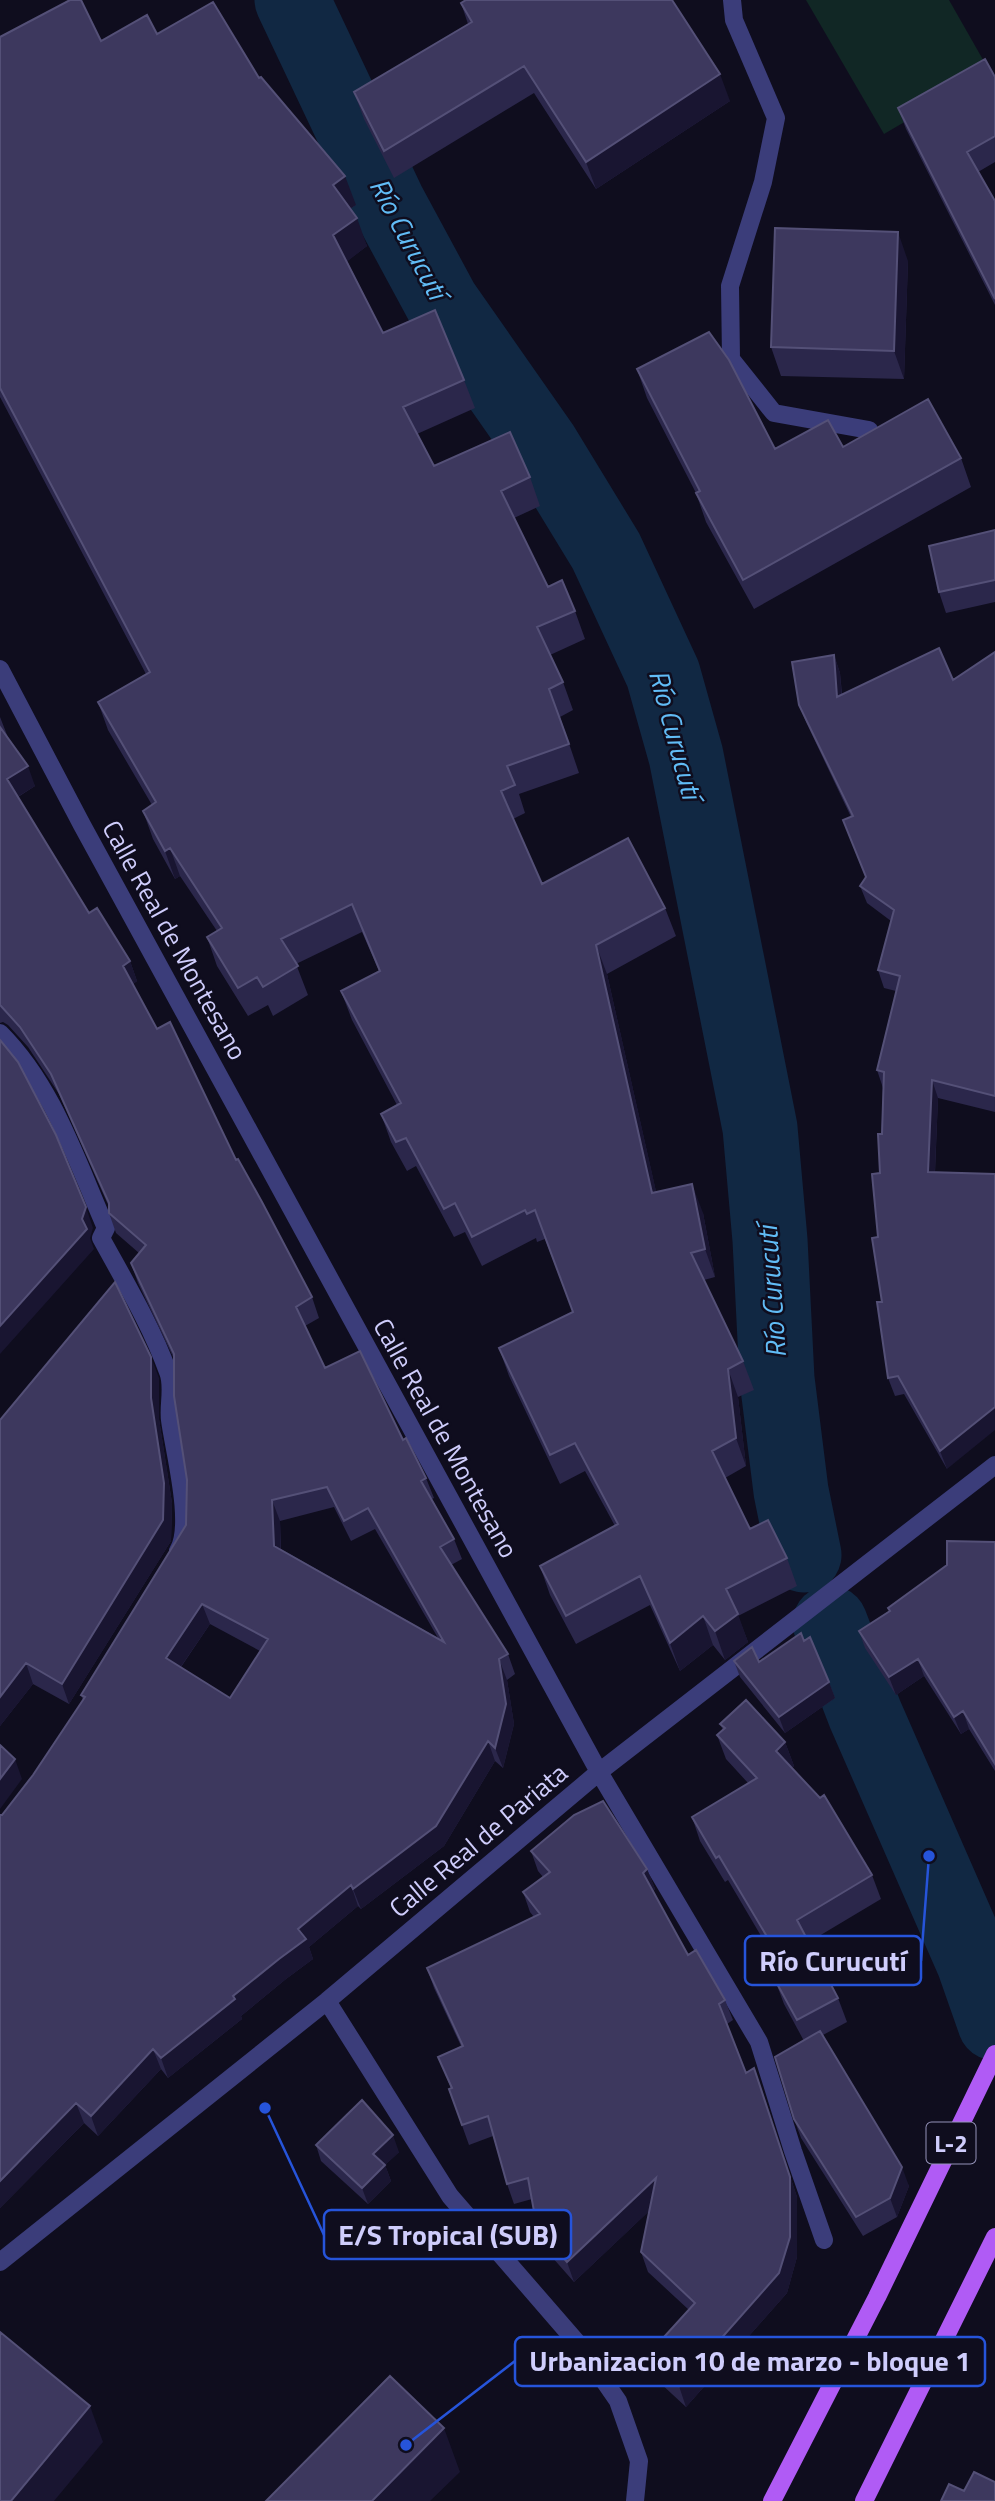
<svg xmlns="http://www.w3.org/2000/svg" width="995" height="2501" font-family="'Titillium Web',sans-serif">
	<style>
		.grass { fill: #112725 }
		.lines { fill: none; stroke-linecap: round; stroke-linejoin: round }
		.river { stroke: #112843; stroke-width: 75 }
		.minor { stroke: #3b3d7a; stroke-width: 18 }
		.major { stroke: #b05bf5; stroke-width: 18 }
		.wall { fill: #2b274b; fill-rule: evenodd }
		.shaded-wall { fill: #191531 }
		.building { fill: #3d385e; stroke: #545077; stroke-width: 2; fill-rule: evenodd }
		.labels { text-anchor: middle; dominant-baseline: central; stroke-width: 5; stroke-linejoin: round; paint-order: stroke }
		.shield { fill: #0f0d1e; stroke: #9593b9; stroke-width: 2 }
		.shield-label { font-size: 24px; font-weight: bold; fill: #cfcdfc }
		.street-label { font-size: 26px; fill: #cfcdfc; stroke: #0f0d1e }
		.water-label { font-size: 28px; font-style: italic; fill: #61bcf6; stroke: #0f0d1e }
		.leader { fill: none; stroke: #2654da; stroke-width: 2.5 }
		.callout-dot { fill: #2654da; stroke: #0f0d1e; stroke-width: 2.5 }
		.callout { fill: #0f0d1e; stroke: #2654da; stroke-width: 2.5 }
		.callout-label { font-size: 28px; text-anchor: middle; font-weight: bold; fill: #cfcdfc }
	</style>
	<rect width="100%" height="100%" fill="#0f0d1e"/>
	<!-- grass -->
	<path class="grass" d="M806 0H949L990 72 884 134Z"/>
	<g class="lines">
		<!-- river -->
		<path class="river" d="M292 0 388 203 442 303 542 446 606 551 663 674 686 756 760 1128 770 1240 777 1379 791 1491 804 1555
			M830 1623 865 1714 974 1963 995 2023"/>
		<!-- minor -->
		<path class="minor" d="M732 0 734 20 776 118 763 182 730 286 731 359 774 413 869 430
			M0 669 82 825 599 1772 759 2042 793 2151 824 2240
			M0 1033C53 1086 76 1160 106 1228L101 1238C125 1282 151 1325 168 1372 174 1386 168 1405 170 1420 174 1451 194 1525 178 1551
			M327 2001 450 2196 580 2346 618 2401 639 2461 635 2501
			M0 2262 327 2001 599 1772 995 1465"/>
		<!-- major -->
		<path class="major" d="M772 2501 877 2297 995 2054
			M864 2501 995 2237"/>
	</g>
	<!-- wall -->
	<path class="wall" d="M461 3 730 101 596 189 534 93 394 178 364 119 354 92 468 24Z
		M157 34 259 78 356 205 350 209 367 246 347 261 383 333 464 380 475 408 417 434 434 466 530 477 540 506 514 518 548 587 575 611 585 639 550 655 563 682 573 710 560 717 579 773 519 794 525 813 513 819 542 884 665 908 676 936 607 974 656 1192 703 1213 715 1277 704 1280 743 1361 754 1390 738 1397 746 1466 725 1478 750 1529 787 1558 797 1586 738 1616 748 1642 725 1660 713 1645 680 1671 650 1605 576 1644 550 1595 540 1566 615 1526 585 1471 560 1484 509 1376 499 1348 573 1312 545 1239 537 1242 536 1238 482 1266 465 1232 454 1237 416 1166 407 1171 391 1142 381 1114 397 1105 352 1020 341 991 379 971 362 932 296 964 308 995 273 1016 268 1005 248 1016 217 966 207 937 217 931 180 876 175 879 153 839 143 811 152 805 108 730 98 702 146 674 0 397V37L101 41Z
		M995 77V162L978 172 995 201V305L906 129 898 108Z
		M908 261 904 379 781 376 771 347Z
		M637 369 775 449 843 447 961 458 971 487 754 609 706 522 696 493 647 398Z
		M995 530V602L946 613 939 592Z
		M995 652V1112L938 1098 935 1173 947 1469 904 1394 895 1396 888 1378 882 1302 878 1237 883 1088 877 1070 896 991 884 988 878 970 891 921 867 903 860 886 866 878 843 820 851 817 806 722 799 705 834 655 840 673 842 694 953 680Z
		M0 717 9 740 35 786 18 797 89 913 130 961 137 981 133 984 157 1029 236 1160 312 1297 319 1318 305 1326 325 1368 403 1440 426 1478 434 1498 432 1499 454 1539 462 1559 451 1565 508 1654 515 1674 507 1680 514 1724 503 1768 495 1761 444 1846 361 1909 358 1906 309 1947 313 1959 286 1979 241 2016 242 2019 168 2078 161 2069 98 2136 84 2123 0 2208V1815H2L33 1775 83 1700 81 1695 186 1525 187 1480 174 1359 138 1283 131 1263 139 1253 116 1233 109 1213V1207L59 1094 28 1047 8 1025 3 1022 0 1023ZM334 1507 351 1541 375 1529 438 1638 281 1549 280 1521ZM210 1624 260 1651 230 1698 181 1667Z
		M159 1378V1419L172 1503 171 1541 69 1704 33 1684 0 1726V1420Z
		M995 1542V1771L969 1729 961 1734 924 1676 896 1695 865 1648 859 1631 889 1611 888 1608Z
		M804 1641 829 1682 835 1698 785 1733 740 1677 734 1661 759 1662Z
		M720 1724 785 1742 794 1766 792 1768 872 1875 881 1899 809 1942 838 1998 847 2022 823 2035 909 2186 897 2217 863 2236 801 2138 794 2119 804 2041 784 2004 775 1980 784 1975 728 1880 725 1882 700 1841 692 1817 748 1783 726 1759 717 1735 723 1730Z
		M531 1851 647 1869 655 1889 653 1891 688 1955 725 2000 733 2020 727 2024 746 2073 754 2068 797 2197V2257L787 2293 686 2407 658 2381 650 2361 656 2354 654 2348 689 2310 648 2272 641 2252 649 2211 574 2282 544 2248 537 2228 532 2199 514 2204 507 2184 493 2136 469 2145 449 2089 451 2088 438 2057 461 2046 434 1988 427 1968 534 1917 530 1912 523 1892 543 1877 538 1871Z
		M316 2145 399 2152 385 2165 391 2181 368 2204 321 2161Z"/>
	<!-- shaded-wall -->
	<path class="shaded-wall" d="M720 74 730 101 596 189 586 162Z
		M345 176 356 205 343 213 333 185Z
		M357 218 367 246 344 264 333 235Z
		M898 232 908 261 904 379 894 351Z
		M834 655 840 673 843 714 837 697Z
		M28 766 35 786 14 799 7 779Z
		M170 848 180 876 175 879 165 851Z
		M596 945 607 974 663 1222 652 1193Z
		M130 961 137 981 130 986 123 966Z
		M932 1080 938 1098 934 1190 928 1172Z
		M692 1184 703 1213 715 1277 705 1249Z
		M86 1207 93 1228 90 1238 94 1249 0 1354V1326L82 1219Z
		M151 1357 159 1378V1419L172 1503 171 1541 69 1704 62 1684 151 1398Z
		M728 1369 738 1397 746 1466 736 1438Z
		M995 1407V1430L947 1469 940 1451Z
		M272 1500 280 1521 281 1566 274 1546Z
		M202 1604 210 1624 173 1678 166 1658Z
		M738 1614 748 1642 725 1660 715 1631Z
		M703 1616 713 1645 680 1671 670 1643Z
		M499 1659 507 1680 514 1724 503 1768 495 1748Z
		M918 1659 924 1676 896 1695 889 1677Z
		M26 1663 33 1684 0 1726V1697Z
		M829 1682 835 1698 785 1733 779 1717Z
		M963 1711 969 1729 961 1734 954 1717Z
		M488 1741 495 1761 444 1846 361 1909 353 1889Z
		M785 1742 794 1766 785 1775 776 1751Z
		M15 1759 22 1779 0 1809V1779Z
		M647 1869 655 1889 650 1893 643 1873Z
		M351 1885 358 1906 309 1947 313 1959 286 1979 241 2016 242 2019 168 2078 161 2058 233 1996 298 1929Z
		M153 2049 161 2069 98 2136 91 2116Z
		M754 2068 797 2197V2257L787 2293 686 2407 679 2386Z
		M76 2103 84 2123 0 2208V2181Z
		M393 2135 399 2152 379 2171 373 2154Z
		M385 2165 391 2181 368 2204 362 2188Z
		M902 2167 909 2186 897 2217 890 2198Z
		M656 2178 663 2198 574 2282 567 2262Z
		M90 2406 103 2442 54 2501H11Z
		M444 2428 460 2472 430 2501H372Z"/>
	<!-- building -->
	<path class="building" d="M70 0H81L101 41 147 15 157 34 213 2 259 78 261 77 345 176 333 185 357 218 333 235 383 333 435 310 464 380 403 407 434 466 510 432 530 477 501 491 548 587 562 580 575 611 537 627 563 682 549 689 569 744 507 766 515 785 501 791 542 884 628 838 665 908 596 945 652 1193 692 1184 705 1249 691 1253 743 1361 728 1369 736 1438 712 1451 750 1529 768 1520 787 1558 726 1589 738 1614 715 1631 703 1616 670 1643 640 1576 566 1616 540 1566 618 1524 575 1443 550 1455 499 1348 573 1312 535 1210 527 1214 525 1210 472 1237 455 1203 444 1209 406 1138 396 1142 381 1114 401 1103 341 991 380 971 352 904 281 939 298 966 263 987 257 977 238 988 207 937 222 928 170 848 165 851 143 811 156 802 98 702 150 672 0 388V37Z
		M466 0H672L720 74 586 162 524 66 384 151 354 92 472 22 461 3Z
		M985 59 995 77V136L967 152 995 201V299L898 108Z
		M775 228 898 232 894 351 771 347Z
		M709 332 729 360 775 449 828 420 843 447 928 399 961 458 743 580 696 493 700 491 637 369Z
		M995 530V580L939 592 929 546Z
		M939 648 953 680 995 652V1096L932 1080 928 1172 995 1174V1407L940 1451 898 1376 888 1378 877 1302H882L872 1238 878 1237 872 1174 880 1173 878 1134H882L884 1072 877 1070 900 976 878 970 894 910 860 886 866 877 843 820 853 816 799 705 792 662 834 655 837 697Z
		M0 727 28 766 7 779 89 913 97 908 130 961 123 966 157 1029 170 1022 236 1160 238 1159 262 1202 312 1297 296 1307 325 1368 360 1351 403 1440 406 1438 426 1478 421 1481 454 1539 440 1547 508 1654 499 1659 506 1704 495 1748 488 1741 436 1826 353 1889 351 1885 298 1929 306 1939 279 1959 233 1996 235 1999 161 2058 153 2049 91 2116 76 2103 0 2181V1815H2L33 1775 85 1697 81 1695 186 1525 187 1480 174 1396V1354L131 1263 146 1245 109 1213V1203L51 1074 20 1027 0 1005ZM327 1487 344 1521 368 1508 444 1642 274 1546 272 1500ZM202 1604 268 1639 230 1698 166 1658Z
		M0 1040 18 1062 56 1135 86 1207 82 1219 87 1229 0 1326Z
		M115 1282 151 1357V1398L164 1483 163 1520 62 1684 26 1663 0 1697V1420Z
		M947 1541 995 1542V1764L963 1711 954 1717 918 1659 889 1677 859 1631 890 1611 888 1608 947 1565Z
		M801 1633 804 1641 810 1637 829 1682 779 1717 734 1661 752 1647 759 1662Z
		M746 1700 785 1742 776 1751 820 1798 824 1795 872 1875 797 1920 838 1998 797 2020 775 1980 788 1972 719 1856 716 1858 692 1817 757 1778 717 1735 725 1728 720 1724Z
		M0 1745 15 1759 0 1779Z
		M603 1801 647 1869 643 1873 688 1955 696 1950 725 2000 719 2004 746 2073 754 2068 790 2177V2237L779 2273 679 2386 650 2361 659 2352 654 2348 695 2303 641 2252 656 2178 567 2262 537 2228 528 2178 507 2184 488 2116 462 2125 449 2089 452 2088 438 2057 463 2046 427 1968 540 1914 523 1892 550 1872 531 1851 574 1815Z
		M820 2031 902 2167 890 2198 856 2217 794 2119 775 2057Z
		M362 2100 393 2135 373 2154 385 2165 362 2188 316 2145Z
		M0 2332 90 2406 11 2501H0Z
		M390 2376 444 2428 372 2501H266Z
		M974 2472 995 2482V2501H941L949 2484 964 2491Z"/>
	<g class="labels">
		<!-- shield labels -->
		<rect class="shield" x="926.5" y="2122.5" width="49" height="41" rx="5"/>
		<g class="shield-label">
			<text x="951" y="2143">L-2</text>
		</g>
		<!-- street labels -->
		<g class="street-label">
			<text transform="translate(175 940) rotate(61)">Calle Real de Montesano</text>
			<text transform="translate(446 1438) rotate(61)">Calle Real de Montesano</text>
			<text transform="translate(478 1840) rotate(-40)">Calle Real de Pariata</text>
		</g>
		<!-- water labels -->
		<g class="water-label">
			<text transform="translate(409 238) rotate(62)">Río Curucutí</text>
			<text transform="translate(676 734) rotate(75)">Río Curucutí</text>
			<text transform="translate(771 1292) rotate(-94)">Río Curucutí</text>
		</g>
	</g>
	<!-- callouts -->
	<path class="leader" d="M929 1856L921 1961M265 2108L324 2235M406 2445L515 2361"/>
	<g class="callout-dot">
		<circle cx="929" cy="1856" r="7"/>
		<circle cx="265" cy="2108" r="7"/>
		<circle cx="406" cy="2445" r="7"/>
	</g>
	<g class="callout">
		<rect x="745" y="1936" width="176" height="49" rx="7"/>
		<rect x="324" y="2210" width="247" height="49" rx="7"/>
		<rect x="515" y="2337" width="470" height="49" rx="7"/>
	</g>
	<g class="callout-label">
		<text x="833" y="1971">Río Curucutí</text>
		<text x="448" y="2245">E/S Tropical (SUB)</text>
		<text x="750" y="2371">Urbanizacion 10 de marzo - bloque 1</text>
	</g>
</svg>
